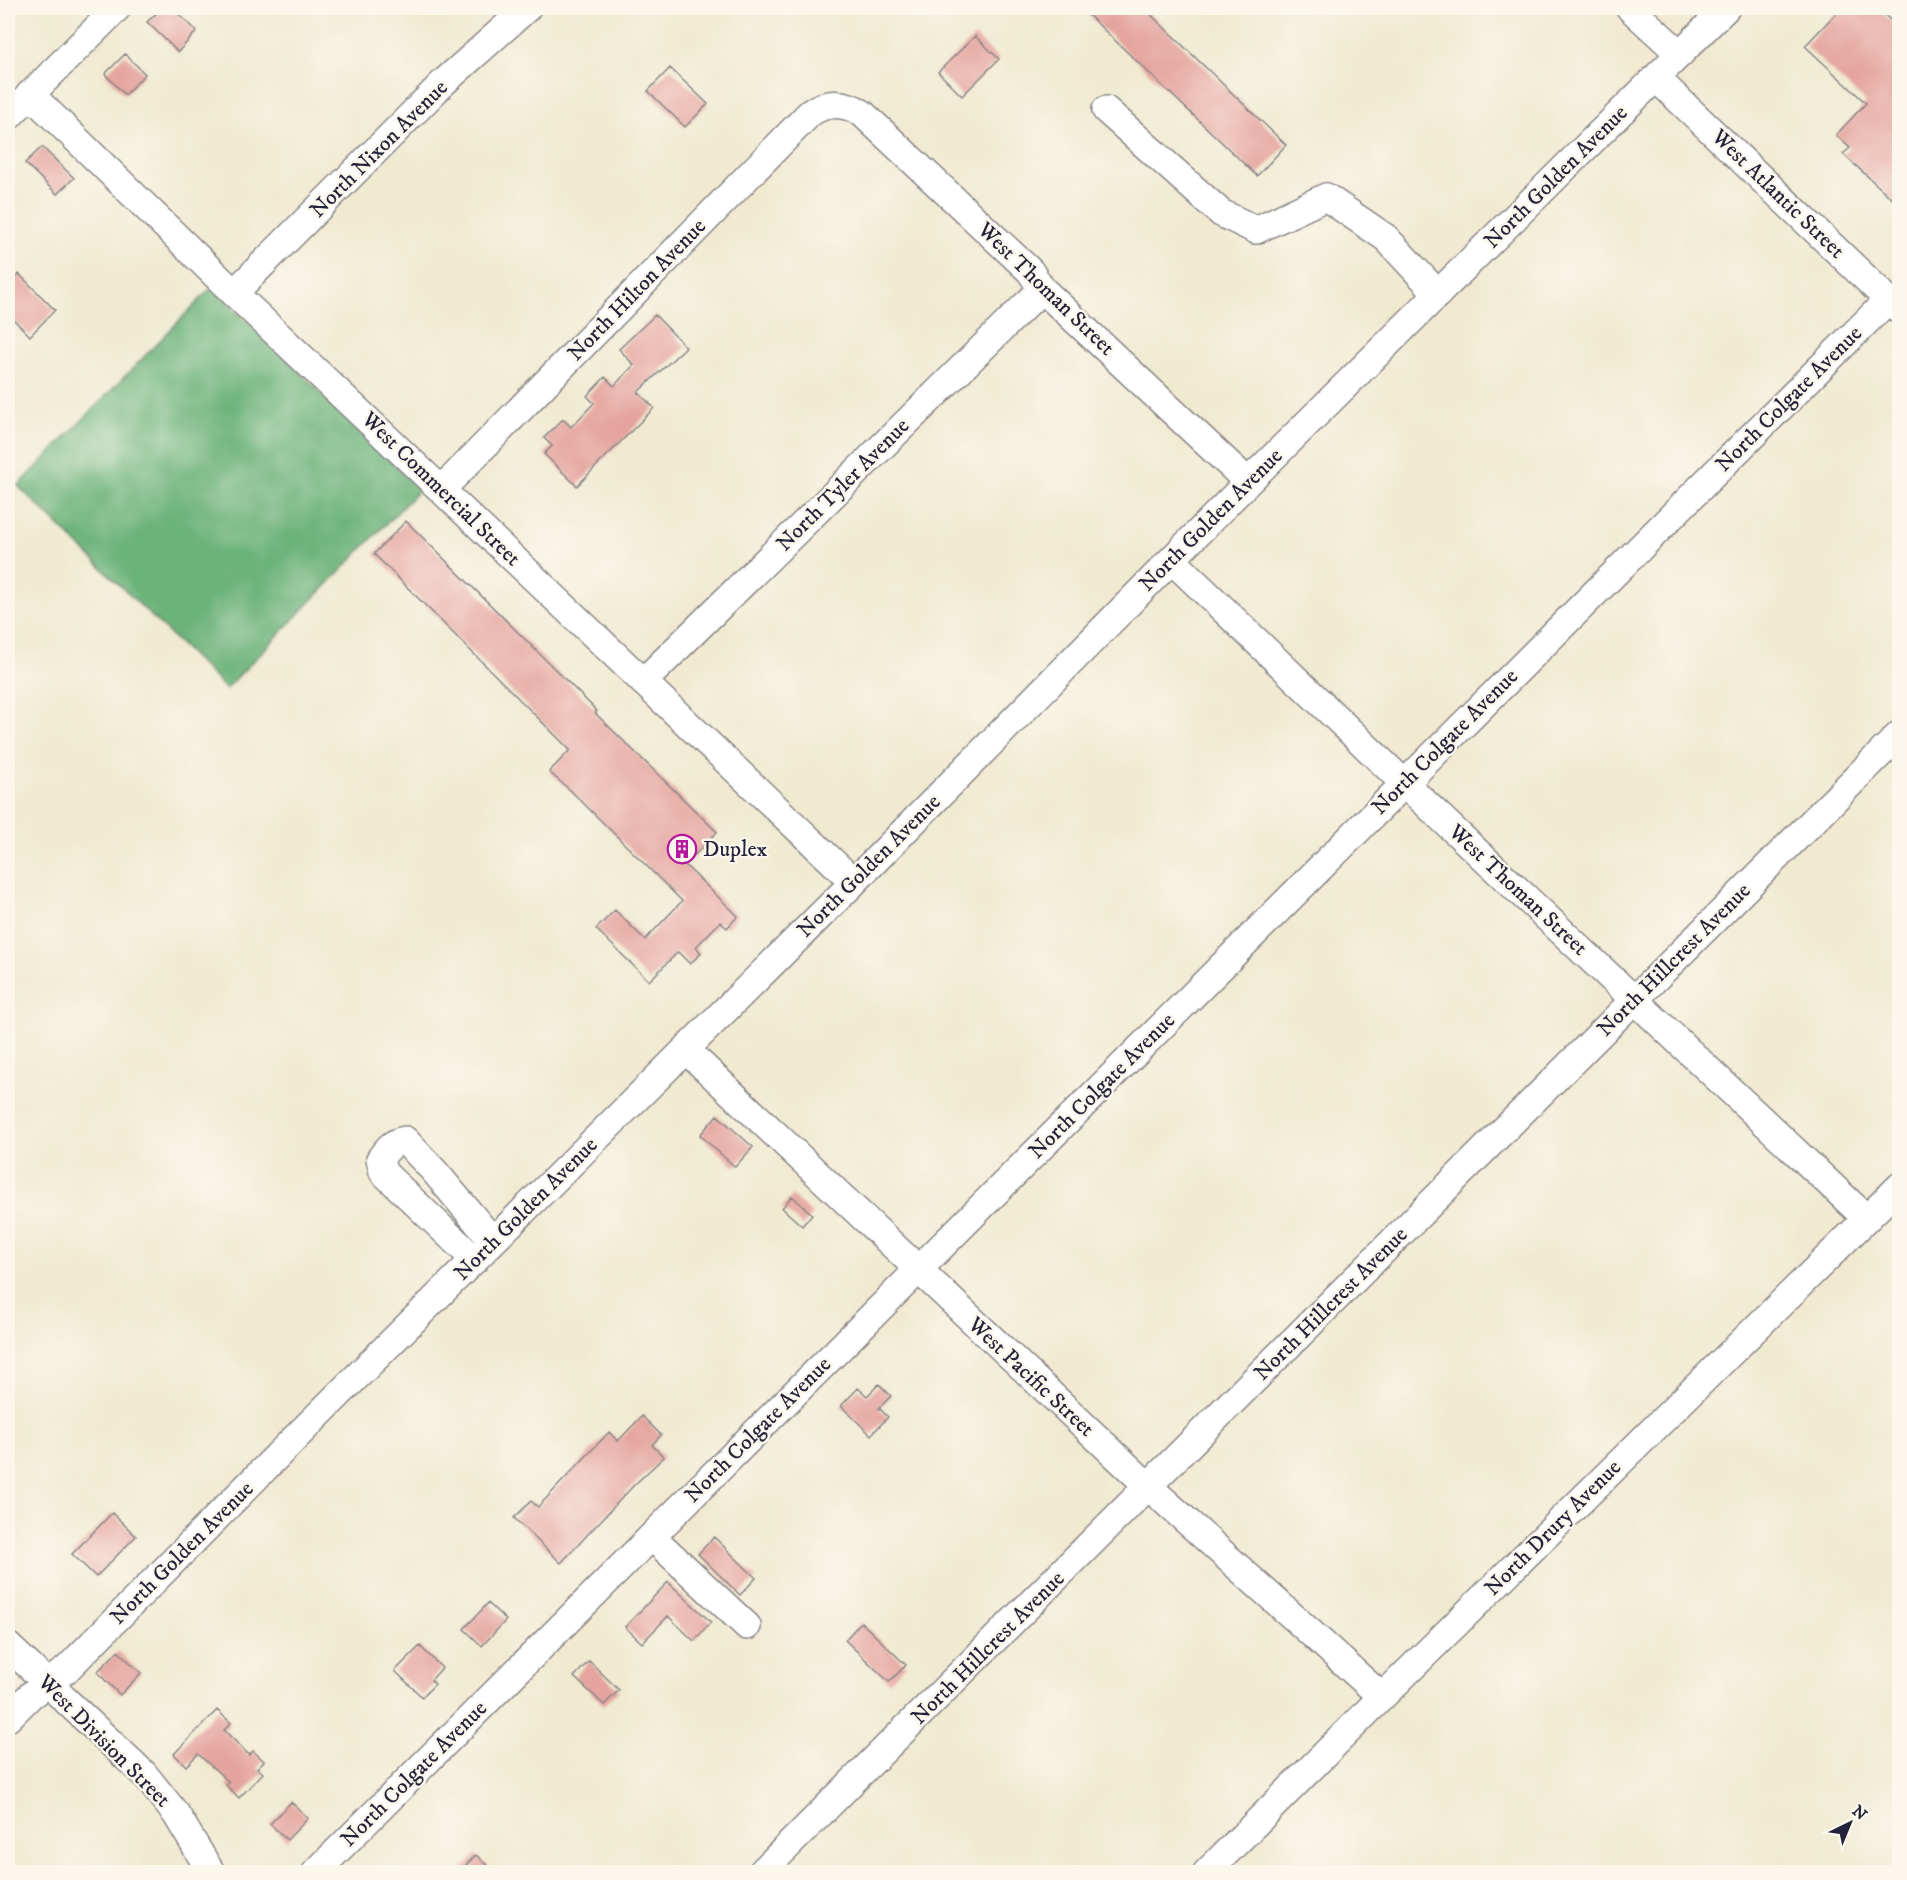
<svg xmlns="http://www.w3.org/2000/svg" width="1907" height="1880" font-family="'IM FELL DW Pica',serif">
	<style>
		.forest { fill: #6cb37a; stroke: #476a5a; stroke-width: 1.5 }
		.building { fill: #e5a49f }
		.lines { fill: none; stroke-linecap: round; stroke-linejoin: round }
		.minor-casing { stroke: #898686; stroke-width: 30 }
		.minor { stroke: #fff; stroke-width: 27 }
		.labels { text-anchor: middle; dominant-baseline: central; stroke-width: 5; stroke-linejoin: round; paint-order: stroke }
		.street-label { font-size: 22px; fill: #22223b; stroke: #fbf7ec }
		.poi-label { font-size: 22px; fill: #22223b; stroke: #fbf7ec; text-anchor: start }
	</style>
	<rect width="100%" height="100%" fill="#fbf7ec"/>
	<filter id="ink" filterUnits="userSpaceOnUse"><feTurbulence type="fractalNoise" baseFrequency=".0167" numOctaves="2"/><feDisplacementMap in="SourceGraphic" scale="12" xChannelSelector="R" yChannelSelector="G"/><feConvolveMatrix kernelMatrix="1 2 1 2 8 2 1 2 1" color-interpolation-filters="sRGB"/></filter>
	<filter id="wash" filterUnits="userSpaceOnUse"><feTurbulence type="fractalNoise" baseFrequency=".008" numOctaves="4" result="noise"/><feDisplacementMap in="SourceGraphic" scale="24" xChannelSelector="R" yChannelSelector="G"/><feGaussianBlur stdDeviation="1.35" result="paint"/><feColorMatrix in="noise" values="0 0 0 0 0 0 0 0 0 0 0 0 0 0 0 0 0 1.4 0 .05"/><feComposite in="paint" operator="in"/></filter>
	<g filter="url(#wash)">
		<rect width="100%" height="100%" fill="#f0ead1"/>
		<!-- forest -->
		<path class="forest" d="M212 287 420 489 226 689 18 486Z"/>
		<g id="blocks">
			<!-- building -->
			<path class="building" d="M162 8H172L197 31 178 52 147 22Z
				M1081 8H1144L1286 145 1257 176Z
				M1841 8H1877L1899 28V205L1843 154 1850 148 1836 135 1866 103 1805 46Z
				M975 36 999 59 962 96 938 72Z
				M125 54 145 74 125 95 105 74Z
				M670 68 708 104 685 127 648 91Z
				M42 147 74 178 57 194 25 163Z
				M19 274 55 310 30 336 8 314V285Z
				M655 315 686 347 638 392 654 408 577 486 544 454 552 446 544 438 563 419 571 427 594 403 587 396 605 377 614 386 634 365 619 349Z
				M406 521 597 711 595 713 717 832 685 865 738 916 727 928 720 922 696 947 701 953 690 964 678 952 649 981 596 929 615 910 645 940 682 901 570 790 549 772 570 750 374 554Z
				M717 1115 753 1147 735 1167 700 1135Z
				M792 1196 812 1214 802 1226 782 1208Z
				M879 1384 891 1396 879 1408 888 1417 871 1435 841 1406 858 1388 867 1396Z
				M642 1416 661 1435 652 1445 664 1457 634 1485 561 1563 514 1518 531 1501 538 1507 609 1432 618 1441Z
				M112 1513 136 1536 96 1577 72 1554Z
				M714 1537 756 1578 740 1595 698 1554Z
				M668 1582 711 1622 694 1641 668 1616 642 1643 625 1627Z
				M488 1603 506 1620 482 1646 464 1629Z
				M861 1622 906 1665 889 1682 845 1640Z
				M420 1646 442 1668 431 1680 435 1684 422 1697 395 1671Z
				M118 1651 141 1673 120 1695 97 1672Z
				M589 1661 619 1690 604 1705 574 1677Z
				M217 1710 231 1723 224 1730 249 1755 253 1751 264 1761 257 1768 263 1773 239 1798 226 1785 229 1782 198 1754 186 1766 174 1754Z
				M291 1802 308 1818 287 1840 270 1824Z
				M476 1855 495 1872H459Z"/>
		</g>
	</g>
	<g filter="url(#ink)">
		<use href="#blocks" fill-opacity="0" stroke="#898686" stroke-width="1.5"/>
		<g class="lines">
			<!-- minor casing -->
			<g class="minor-casing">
				<path id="minor" d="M1630 8 1680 54
					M1656 78 1900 311
					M30 94 234 293 854 882
					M1106 110 1221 213 1256 230 1326 197 1386 238 1438 294
					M8 117 117 8
					M234 293 444 82 527 8
					M442 489 810 113C827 101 845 102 862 113L1030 271 1042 289 1248 482
					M1172 560 1404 783 1866 1218
					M643 682 1042 289
					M686 1050 1149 1487 1382 1697
					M475 1260 383 1172 380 1159C387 1149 392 1142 405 1140L435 1172 493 1241
					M652 1537 747 1626
					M8 1646 144 1774 176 1814 211 1872
					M8 1718 31 1695 67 1669 279 1454 854 882 1248 482 1726 8
					M316 1872 1888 300
					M762 1872 1900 734
					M1207 1872 1382 1697 1900 1186"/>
			</g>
			<!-- minor -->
			<use href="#minor" class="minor"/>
		</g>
	</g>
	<!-- icons -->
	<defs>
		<g id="building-ring" transform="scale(1.5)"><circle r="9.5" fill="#fbf7ec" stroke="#b5179e" stroke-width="1.5"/><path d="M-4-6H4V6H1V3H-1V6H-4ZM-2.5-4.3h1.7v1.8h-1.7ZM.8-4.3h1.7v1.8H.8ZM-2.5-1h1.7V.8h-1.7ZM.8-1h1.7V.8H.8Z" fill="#b5179e"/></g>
	</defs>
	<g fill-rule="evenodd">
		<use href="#building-ring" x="682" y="849"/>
	</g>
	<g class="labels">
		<!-- street labels -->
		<g class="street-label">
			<text transform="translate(379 149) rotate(-45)">North Nixon Avenue</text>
			<text transform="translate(1556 177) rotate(-45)">North Golden Avenue</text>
			<text transform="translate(1778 194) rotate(44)">West Atlantic Street</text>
			<text transform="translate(1046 289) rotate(44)">West Thoman Street</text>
			<text transform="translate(637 290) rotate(-46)">North Hilton Avenue</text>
			<text transform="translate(1789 399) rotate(-45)">North Colgate Avenue</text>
			<text transform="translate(843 485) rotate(-45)">North Tyler Avenue</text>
			<text transform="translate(441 489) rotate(44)">West Commercial Street</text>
			<text transform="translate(1211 520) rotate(-45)">North Golden Avenue</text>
			<text transform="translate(1445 742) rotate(-45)">North Colgate Avenue</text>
			<text transform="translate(869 866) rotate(-45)">North Golden Avenue</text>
			<text transform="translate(1518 890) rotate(43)">West Thoman Street</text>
			<text transform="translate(1674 960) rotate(-45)">North Hillcrest Avenue</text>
			<text transform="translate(1102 1086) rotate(-45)">North Colgate Avenue</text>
			<text transform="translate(526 1209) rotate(-45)">North Golden Avenue</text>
			<text transform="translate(1331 1304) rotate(-45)">North Hillcrest Avenue</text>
			<text transform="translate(1031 1377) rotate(43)">West Pacific Street</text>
			<text transform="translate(758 1430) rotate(-45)">North Colgate Avenue</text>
			<text transform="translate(1553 1528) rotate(-45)">North Drury Avenue</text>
			<text transform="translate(182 1553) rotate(-45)">North Golden Avenue</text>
			<text transform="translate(988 1648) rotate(-45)">North Hillcrest Avenue</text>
			<text transform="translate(104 1741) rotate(45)">West Division Street</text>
			<text transform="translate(414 1774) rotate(-45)">North Colgate Avenue</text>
		</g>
		<!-- poi labels -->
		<g class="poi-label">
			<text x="703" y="849">Duplex</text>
		</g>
	</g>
	<!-- margin -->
	<rect width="1907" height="1880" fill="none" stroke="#fbf7ec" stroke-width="30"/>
	<!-- north arrow -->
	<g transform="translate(1850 1823) rotate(43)" stroke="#fbf7ec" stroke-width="4.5" paint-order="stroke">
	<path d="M0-4.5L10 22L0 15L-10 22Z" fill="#22223b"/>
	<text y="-9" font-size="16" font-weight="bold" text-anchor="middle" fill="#22223b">N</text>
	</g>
</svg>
